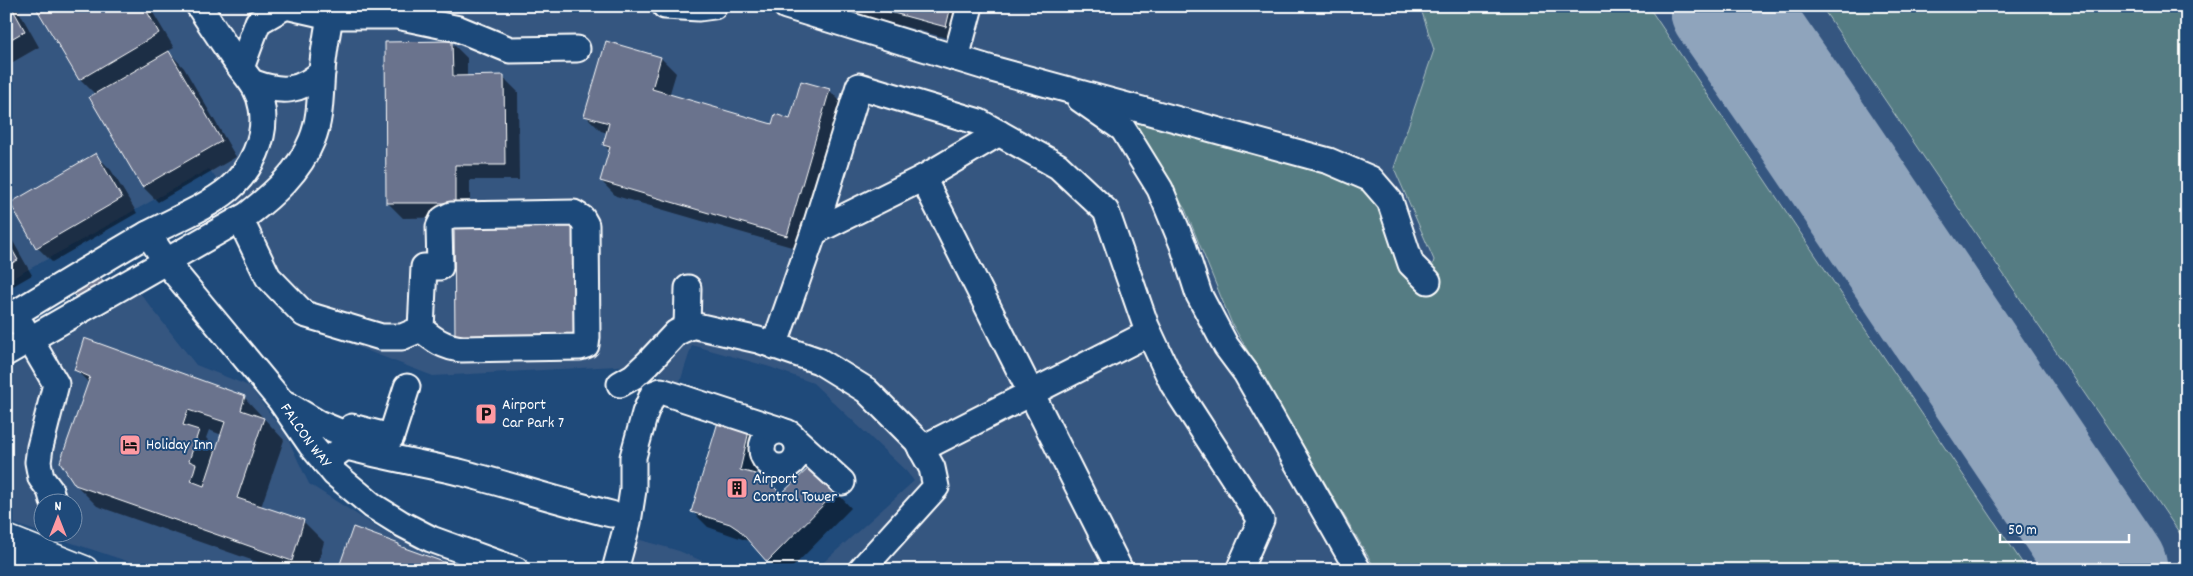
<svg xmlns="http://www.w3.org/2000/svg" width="2193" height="576" font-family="Dekko,sans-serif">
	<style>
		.built { fill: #365680 }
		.green { fill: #557c83; stroke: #aabec1 }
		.shadow { fill: #0007; fill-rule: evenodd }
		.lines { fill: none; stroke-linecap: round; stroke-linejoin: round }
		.runway { stroke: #8fa4bc; stroke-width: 115 }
		.building { fill: #6b738d; stroke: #fff; fill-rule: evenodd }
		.minor-casing { stroke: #fff; stroke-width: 29 }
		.highway-casing { stroke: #fff; stroke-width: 31 }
		.minor { stroke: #1f4a7a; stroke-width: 25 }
		.highway { stroke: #1f4a7a; stroke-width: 28 }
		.labels { text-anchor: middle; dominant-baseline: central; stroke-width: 4; stroke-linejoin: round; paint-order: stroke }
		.poi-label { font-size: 16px; fill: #fff; stroke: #1f4a7a; text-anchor: start }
		.street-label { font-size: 16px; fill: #fff; stroke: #1f4a7a }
	</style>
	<rect width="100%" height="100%" fill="#1f4a7a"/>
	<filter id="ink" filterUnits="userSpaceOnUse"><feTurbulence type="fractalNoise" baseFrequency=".02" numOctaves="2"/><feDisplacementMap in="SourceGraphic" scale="10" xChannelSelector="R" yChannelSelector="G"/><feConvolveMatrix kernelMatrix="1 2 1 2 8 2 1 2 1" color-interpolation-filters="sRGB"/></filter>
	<g filter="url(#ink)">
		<!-- built -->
		<path class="built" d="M6 6H2187V570H815L914 481 906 471 813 383 770 367 692 345 680 382 634 365 433 376 298 324 249 224 209 169 6 282Z
			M140 293 196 365 249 386 286 435 309 484 383 531 488 570H154L45 534H72V504H42V533L6 521V371Z
			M637 539 679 551 723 570H628Z"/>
		<!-- green -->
		<path class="green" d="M1420 6H1648L2027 570H1376L1232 324 1185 209 1123 118 1329 161 1390 201 1428 281 1434 260 1394 168 1434 50Z
			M1821 6H2187V544Z"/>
		<!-- shadow -->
		<path class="shadow" d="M6 6H16L39 47 6 66Z
			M36 6H149L174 48 168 51 184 68 236 157 158 202 143 187 96 95 80 79Z
			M829 6H970L961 42Z
			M452 43 467 58V77H503L518 92 519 180H470V217L403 218 388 203Z
			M661 58 676 73 669 96 773 126 790 120 829 90 844 105 802 250 616 196 601 181 610 151 604 145 608 133 601 131 586 116Z
			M96 155 111 170 137 213 52 262 37 247Z
			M6 229 32 275 6 290Z
			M76 370 244 397 284 440 261 507 303 521 324 542 316 570H280L97 506 76 485 89 383ZM209 430 222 435 217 449 206 438Z
			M749 432 764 447 757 476 781 496 827 482 851 508 790 570H777L751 542 708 527 693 512Z
			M399 545 403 549 462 570H347L341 564Z"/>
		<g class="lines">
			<!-- runway -->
			<path class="runway" d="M1727 6 1802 114 2110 570"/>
		</g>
		<!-- building -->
		<path class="building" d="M6 6H11L25 31 6 42Z
			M35 6H144L159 33 79 80Z
			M867 6H951L946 27Z
			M452 41 453 76 504 75 505 165H455V203H386L385 42Z
			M606 41 661 57 652 89 772 124 775 114 790 119 801 81 830 89 787 236 600 181 610 147 603 145 609 123 584 116Z
			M169 51 222 141 142 187 89 97Z
			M96 153 122 198 36 248 10 203Z
			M581 224 582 335 455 337 454 225Z
			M6 239 18 260 6 266Z
			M100 277 107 289 80 304 73 293Z
			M84 338 245 396 241 410 264 418 237 498 304 520 292 561 75 485 60 462 90 377 74 370ZM188 410 225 422 204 486 191 481 196 464 189 461 199 430 183 425Z
			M718 422 749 431 740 470 763 476 781 494 812 465 836 492 767 562 739 530 730 524 691 512Z
			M353 527 399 544V546L466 570H357L340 564Z"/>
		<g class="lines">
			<!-- minor casing -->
			<g class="minor-casing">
				<g id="minor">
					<path d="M286 6 330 16H397L459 29 510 50 577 49"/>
					<path d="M665 6 699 8 714 6"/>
					<path d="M786 6 992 69 1329 161 1371 179 1390 201 1411 264 1428 281"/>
					<path d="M956 58 970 6"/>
					<path d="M241 68 258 22 286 6"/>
					<path d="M254 83C282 93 300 92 322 72"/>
					<path d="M1080 99 1123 129 1160 189 1183 245 1199 295 1226 346 1246 373 1358 570"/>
					<path d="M923 178 1120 570"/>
					<path d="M240 219 268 277 304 314 381 337H402L421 329 424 267H440L439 227 443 219 451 215 574 213 582 218 586 225 587 337 586 345 580 347 462 349C444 347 434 340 421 329"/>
					<path d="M814 232 923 178 999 133"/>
					<path id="s1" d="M148 234 170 267 280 400 311 445 335 474 373 506 402 524 431 539 516 570"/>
					<path d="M6 319C53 291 99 262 146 235 172 221 206 208 229 189 251 170 267 138 262 108 259 88 248 78 237 63 224 44 211 25 199 6"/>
					<path d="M22 326 56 384 40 447 38 462 41 478 50 490 54 504"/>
					<path d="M687 328 688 288"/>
					<path d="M774 346 814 232 859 86 979 122 1058 166 1106 211 1146 326 1173 384 1261 520 1239 570"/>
					<path d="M6 353 247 215C274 194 299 172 312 140 321 118 320 94 322 71 324 50 328 27 332 6"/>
					<path d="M620 384 634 376 648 363 676 333 692 325 758 340 819 361 866 390 917 441 932 468 936 487 861 570"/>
					<path d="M286 404 318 423 369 444"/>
					<path d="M352 427 391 437 407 387"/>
					<circle cx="780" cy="449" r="18"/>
					<path d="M795 439 842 482"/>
					<path d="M921 449 1149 333"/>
					<path d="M325 462 344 448H351C389 458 426 464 463 473 513 486 561 502 611 514"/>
					<path d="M615 570 628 522 633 490V457L645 413 653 394 661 391 780 430"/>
				</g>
			</g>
			<!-- highway casing -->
			<g class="highway-casing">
				<path id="highway" d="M6 539 84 570
					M6 562 26 570"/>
			</g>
			<!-- minor -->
			<use href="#minor" class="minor"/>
			<!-- highway -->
			<use href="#highway" class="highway"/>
		</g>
	</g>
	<!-- icons -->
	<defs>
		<g id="parking-square" transform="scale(1.125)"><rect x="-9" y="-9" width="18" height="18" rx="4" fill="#ff9aa2" stroke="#1f4a7a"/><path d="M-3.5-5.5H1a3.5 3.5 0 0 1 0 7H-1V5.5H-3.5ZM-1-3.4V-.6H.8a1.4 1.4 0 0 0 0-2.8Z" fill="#111"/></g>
		<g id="hotel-square" transform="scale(1.125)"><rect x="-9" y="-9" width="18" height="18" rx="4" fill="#ff9aa2" stroke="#1f4a7a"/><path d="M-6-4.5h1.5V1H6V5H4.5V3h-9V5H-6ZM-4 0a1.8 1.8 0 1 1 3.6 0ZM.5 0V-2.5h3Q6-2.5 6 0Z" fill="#111"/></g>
		<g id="building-square" transform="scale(1.125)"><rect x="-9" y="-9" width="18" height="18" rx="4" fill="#ff9aa2" stroke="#1f4a7a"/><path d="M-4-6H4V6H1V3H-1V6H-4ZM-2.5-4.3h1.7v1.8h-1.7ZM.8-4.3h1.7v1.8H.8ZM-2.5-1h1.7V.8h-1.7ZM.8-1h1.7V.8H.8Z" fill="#111"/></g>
	</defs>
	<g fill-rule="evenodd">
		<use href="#parking-square" x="486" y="414"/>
		<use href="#hotel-square" x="130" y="445"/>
		<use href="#building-square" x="737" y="488"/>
	</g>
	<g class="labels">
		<!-- poi labels -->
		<g class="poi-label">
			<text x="502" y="405">Airport<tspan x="502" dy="18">Car Park 7</tspan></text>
			<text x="146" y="445">Holiday Inn</text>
			<text x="753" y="479">Airport<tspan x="753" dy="18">Control Tower</tspan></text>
		</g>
		<!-- street labels -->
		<g class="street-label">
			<text stroke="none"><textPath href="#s1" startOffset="256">FALCON WAY</textPath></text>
		</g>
	</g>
	<!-- margin -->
	<rect width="2193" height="576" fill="none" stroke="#1f4a7a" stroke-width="25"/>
	<rect x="12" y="12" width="2168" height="551" fill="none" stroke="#fff" stroke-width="2" filter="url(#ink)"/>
	<!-- north arrow -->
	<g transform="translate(58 518)"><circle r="24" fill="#1f4a7a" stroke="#7992af"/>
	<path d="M0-4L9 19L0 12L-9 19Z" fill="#ff9aa2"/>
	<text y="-8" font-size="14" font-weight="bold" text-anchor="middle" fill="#ffffff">N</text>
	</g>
	<!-- scale -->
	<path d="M2000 534v8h129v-8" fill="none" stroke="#ffffff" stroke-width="2.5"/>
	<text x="2008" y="534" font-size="15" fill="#ffffff" stroke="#1f4a7a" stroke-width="4" paint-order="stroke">50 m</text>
</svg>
